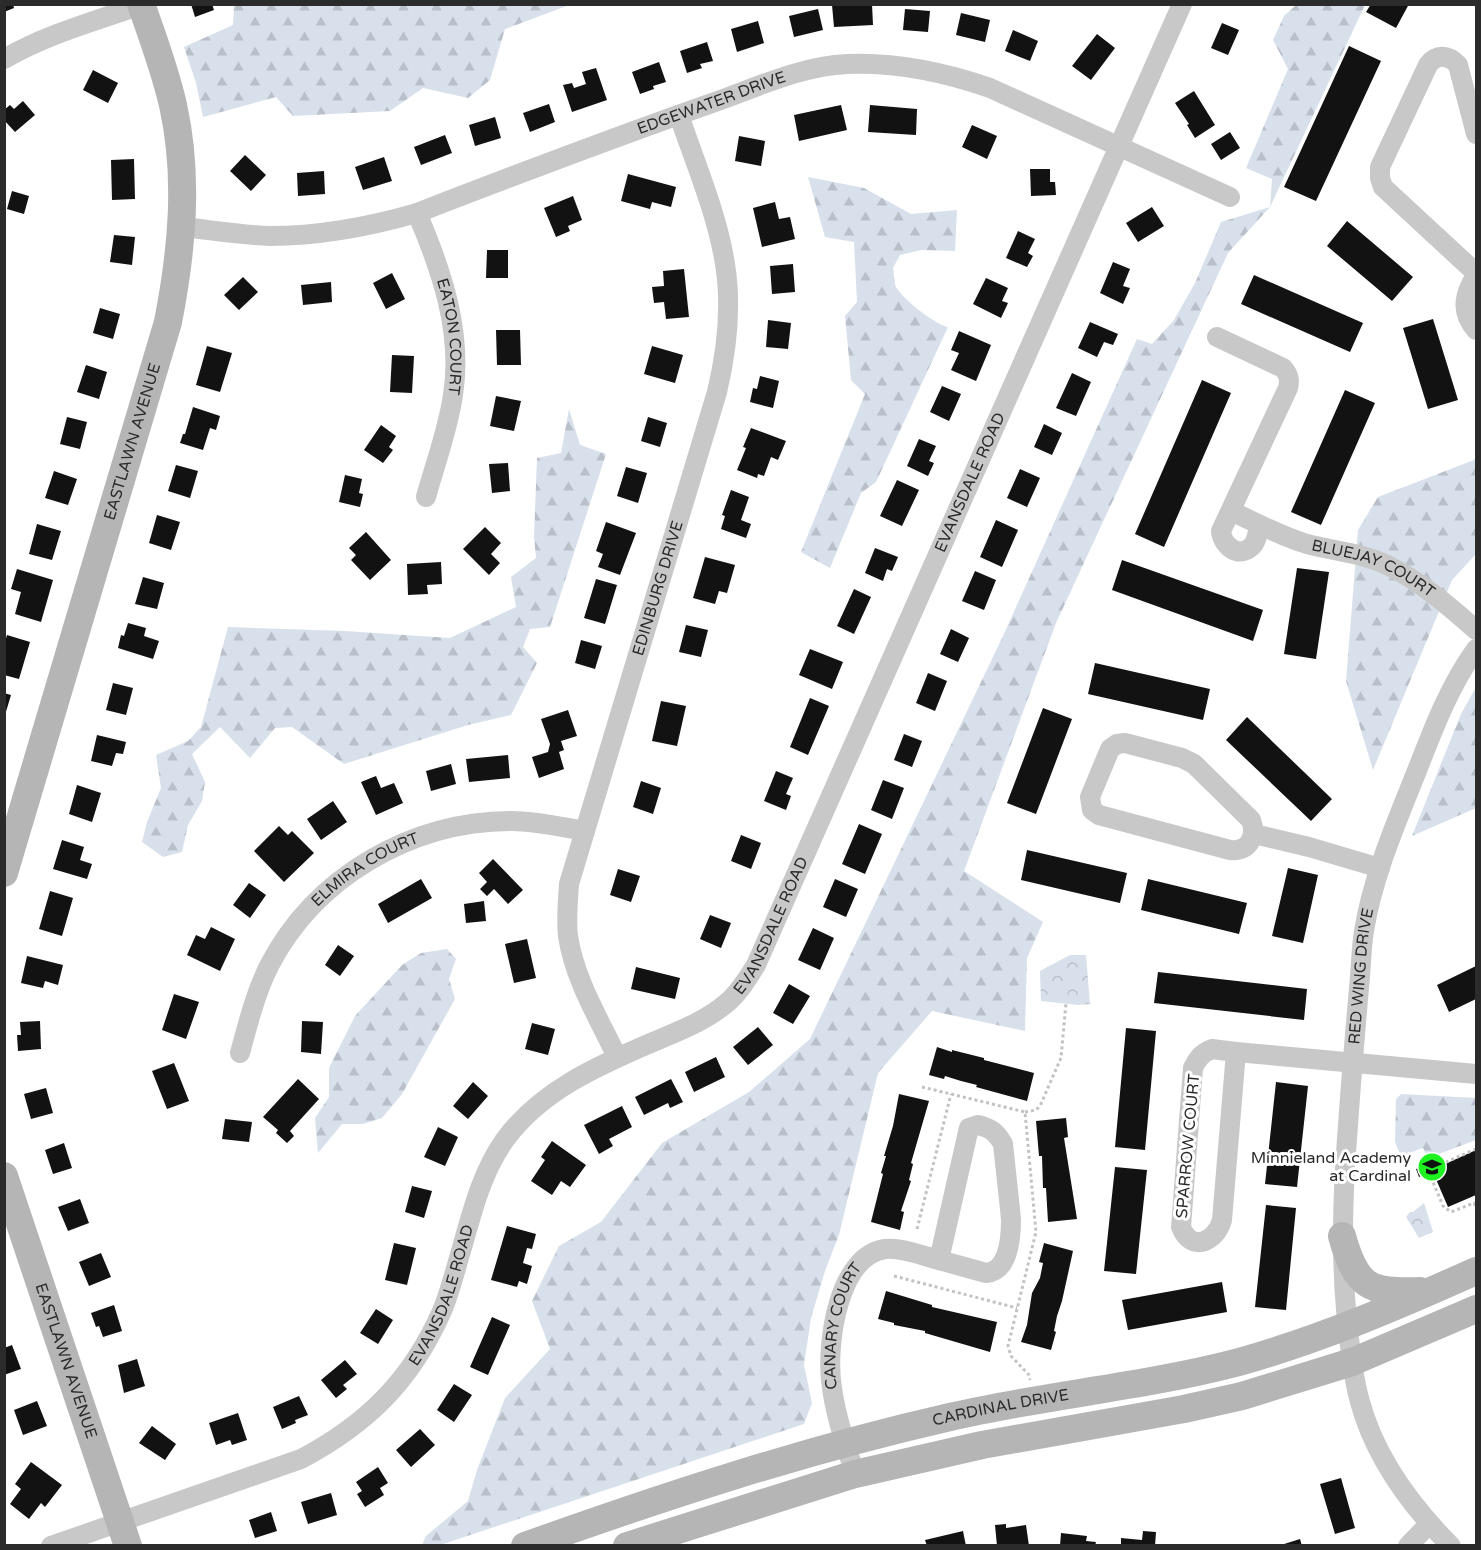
<svg xmlns="http://www.w3.org/2000/svg" width="1481" height="1550" font-family="'Varela Round',sans-serif">
	<style>
		.forest { fill: url(#forest-firs) }
		.park { fill: url(#park-crowns) }
		.building { fill: #121212 }
		.lines { fill: none; stroke-linecap: round; stroke-linejoin: round }
		.path { stroke: #c2c2c2; stroke-width: 3; stroke-dasharray: 3 3; stroke-linecap: butt }
		.street { stroke: #c8c8c8; stroke-width: 20 }
		.secondary { stroke: #b5b5b5; stroke-width: 28 }
		.labels { text-anchor: middle; dominant-baseline: central; stroke-width: 6; stroke-linejoin: round; paint-order: stroke }
		.street-label { font-size: 16px; fill: #2b2b2b; stroke: #fff }
		.poi-label { font-size: 16px; fill: #2b2b2b; stroke: #fff; text-anchor: end }
	</style>
	<defs>
		<pattern id="forest-firs" width="22" height="20" patternUnits="userSpaceOnUse" patternTransform="scale(1.5)"><rect width="22" height="20" fill="#d7e0eb"/><path d="M5 1l3.5 6h-7zM16 11l3.5 6h-7z" fill="#b9c0ca"/></pattern>
		<pattern id="park-crowns" width="20" height="18" patternUnits="userSpaceOnUse" patternTransform="scale(1.5)"><rect width="20" height="18" fill="#d7e0eb"/><path d="M2 6a3 3 0 1 1 6 0M12 15a3 3 0 1 1 6 0" fill="none" stroke="#b9c0ca"/></pattern>
	</defs>
	<rect width="100%" height="100%" fill="#fff"/>
	<!-- forest -->
	<path class="forest" d="M234 5V4L569 5 505 29 490 80 468 98 423 88 390 111 293 116 276 97 203 117 196 83 184 47 233 25Z
		M1296 5H1365L1270 207 1228 253 1056 623 964 871 1043 922 1027 958 1025 1031 932 1011 878 1073 839 1235 825 1271 811 1318 804 1365 812 1403 804 1424 440 1545H422L426 1536 468 1501 477 1470 505 1398 550 1349 532 1301 559 1246 601 1222 662 1143 749 1092 810 1039 1003 636 1137 339 1152 344 1174 320 1195 283 1221 222 1270 207 1272 179 1246 168 1288 69 1273 40 1284 16Z
		M808 177 864 188 911 214 957 210 955 251 921 250 900 255 893 268C894 273 894 282 896 287 903 299 934 324 948 327L876 482 861 493 830 568 801 552 865 394 851 380 845 316 857 302 854 242 825 237Z
		M569 409 580 445 606 454 550 627 530 629 523 647 537 663 511 715 468 725 344 764 292 727 275 728 250 758 220 727 192 754 205 782 202 801 188 825 182 852 163 857 142 842 147 822 161 788 156 755 188 741 201 727 228 627 345 631 450 638 516 607 511 577 536 558 534 537 537 458 561 453Z
		M1476 456V554L1452 580 1373 770 1346 681 1358 530 1378 497 1474 460Z
		M1476 687V808L1412 836 1461 714Z
		M447 949 456 959 449 979 455 999 402 1094 382 1118 363 1124H342L318 1153 315 1118 329 1097V1068L355 1016 402 965 421 953Z
		M1401 1094 1476 1098V1140L1428 1158 1423 1148 1401 1156 1395 1142 1396 1099Z"/>
	<!-- park -->
	<path class="park" d="M1070 955H1086L1090 1004 1078 1005 1041 1001 1040 971Z
		M1424 1203 1433 1232 1419 1238 1406 1217 1410 1212H1413Z"/>
	<!-- building -->
	<path class="building" d="M4 4H13L14 8 4 12Z
		M191 4H212L214 10 195 17Z
		M872 4 873 25 834 27 832 5Z
		M1371 4H1409L1396 28 1366 12Z
		M818 9 823 30 794 37 789 16Z
		M905 9 930 11 928 32 903 30Z
		M961 13 990 20 985 42 956 35Z
		M758 21 764 43 737 52 731 29Z
		M1222 23 1239 30 1228 55 1211 48Z
		M1013 30 1038 41 1030 61 1005 51Z
		M1097 34 1115 48 1091 80 1072 66Z
		M707 42 713 61 700 64 702 68 687 73 680 51Z
		M1349 46 1381 61 1316 201 1284 187Z
		M659 62 666 82 653 86 654 89 640 94 632 72Z
		M596 68 607 100 572 112 563 85 572 83 574 88 586 84 582 72Z
		M93 70 118 83 108 103 83 90Z
		M1194 91 1215 125 1195 138 1187 125 1189 124 1175 103Z
		M23 101 35 115 15 132 4 120V110L10 105 14 109Z
		M549 104 555 122 530 132 523 113Z
		M841 105 847 130 799 141 794 115Z
		M870 105 917 109 916 135 868 132Z
		M495 117 501 138 475 146 469 125Z
		M972 125 997 136 987 159 962 147Z
		M1230 132 1240 148 1221 160 1211 144Z
		M445 135 452 153 421 165 414 147Z
		M739 136 765 141 761 166 735 161Z
		M245 155 266 175 251 191 230 171Z
		M384 157 392 181 363 190 355 167Z
		M134 159 135 199 112 200 111 160Z
		M1030 169H1050V182H1055L1056 195 1031 196Z
		M324 171 325 194 298 196 297 173Z
		M628 174 676 187 671 207 652 202 650 209 621 201Z
		M12 191 29 196 24 214 7 209Z
		M573 196 582 220 568 226 570 231 556 237 544 208Z
		M775 202 779 219 790 217 795 239 762 247 753 208Z
		M1152 207 1164 226 1138 242 1126 223Z
		M1347 221 1413 277 1392 301 1327 246Z
		M1018 231 1035 239 1028 253 1033 256 1027 267 1006 258Z
		M114 235 135 237 132 265 110 262Z
		M487 250H508V278H486Z
		M1113 262 1130 269 1123 286 1130 288 1123 304 1100 293Z
		M793 264 795 292 772 294 770 266Z
		M684 269 689 317 666 319 664 302 654 303 652 287 664 286 663 271Z
		M392 273 405 299 386 309 373 283Z
		M1254 275 1363 323 1350 352 1241 304Z
		M243 277 258 292 239 310 224 295Z
		M986 278 1008 288 1002 301 1008 303 1001 318 973 304Z
		M331 282 332 302 303 305 301 285Z
		M100 308 120 314 113 339 93 333Z
		M1433 319 1458 400 1428 409 1403 328Z
		M768 320 791 323 788 349 766 347Z
		M1090 322 1118 334 1113 345 1104 342 1097 357 1078 348Z
		M496 330H520L521 365H497Z
		M959 331 991 345 976 381 951 370 959 353 951 350Z
		M207 346 232 353 220 392 196 385Z
		M652 346 683 355 675 383 644 374Z
		M392 355 414 356 412 393 390 392Z
		M86 365 107 372 99 399 77 392Z
		M1072 373 1091 382 1076 416 1056 408Z
		M760 376 779 381 773 408 750 402 753 388 757 389Z
		M1202 380 1231 393 1164 547 1135 534Z
		M942 386 961 394 949 421 930 412Z
		M1345 390 1375 403 1321 525 1291 512Z
		M496 396 521 401 514 431 490 426Z
		M193 407 220 416 216 430 210 428 203 450 180 443 183 434H185Z
		M67 417 87 422 80 449 60 444Z
		M648 417 667 423 660 447 641 441Z
		M1044 424 1062 433 1052 455 1034 447Z
		M381 425 396 436 389 447 393 450 383 463 364 450Z
		M751 428 786 441 778 460 771 457 764 476 758 474 757 478 737 470 746 448 743 447Z
		M919 439 936 446 929 461 934 463 928 476 907 466Z
		M508 463 510 491 492 493 489 464Z
		M176 465 198 471 190 498 168 491Z
		M626 467 647 473 638 503 617 496Z
		M1020 469 1040 478 1027 507 1007 498Z
		M54 471 77 479 68 505 45 498Z
		M345 475 362 479 359 493 363 494 360 507 339 502Z
		M897 480 919 490 902 526 880 516Z
		M731 490 749 497 741 520 751 524 746 538 721 529 725 516 722 515Z
		M157 515 180 522 171 550 149 543Z
		M996 520 1018 530 1002 567 980 557Z
		M606 522 636 533 620 575 598 567 603 554 596 551Z
		M37 524 61 531 52 560 29 554Z
		M485 527 501 543 491 554 500 563 489 575 463 549Z
		M366 532 391 560 370 580 351 560 356 555 349 548Z
		M875 548 898 557 892 571 887 569 883 581 865 573Z
		M705 557 735 565 727 593 719 591 715 604 693 598Z
		M1122 560 1263 610 1253 641 1112 590Z
		M441 562 442 584 427 585 428 594 408 595 407 564Z
		M1297 568 1329 572 1316 659 1284 654Z
		M17 569 53 580 41 622 15 614 21 592 11 589Z
		M975 571 996 580 984 610 962 601Z
		M143 577 164 583 157 609 135 604Z
		M596 579 617 585 605 624 584 618Z
		M854 589 871 597 854 634 837 626Z
		M128 623 146 628 144 636 159 641 153 659 118 648 121 635 124 636Z
		M686 625 708 630 701 657 679 652Z
		M951 629 969 638 958 662 940 654Z
		M7 635 30 642 19 679 4 675V645Z
		M581 640 602 646 595 669 575 663Z
		M810 649 843 662 832 689 799 675Z
		M1095 663 1210 689 1203 720 1088 694Z
		M928 673 947 681 935 711 916 703Z
		M113 683 133 688 126 715 106 710Z
		M4 693 11 695 5 715H4Z
		M810 698 829 706 808 755 790 747Z
		M661 701 686 706 677 746 652 741Z
		M1043 708 1072 719 1036 814 1007 803Z
		M568 710 577 736 561 741 564 750 559 752 564 769 539 778 532 757 548 752 550 744 541 719Z
		M1247 717 1332 799 1311 821 1226 740Z
		M904 734 922 741 912 767 894 760Z
		M97 735 126 742 123 754 116 753 112 766 91 761Z
		M508 755 510 778 469 782 466 759Z
		M451 764 456 784 431 791 426 771Z
		M776 771 793 778 786 794 791 796 786 810 764 801Z
		M376 776 381 788 394 783 403 803 376 815 361 782Z
		M883 780 904 788 892 819 871 810Z
		M641 781 661 788 653 814 633 807Z
		M77 785 101 793 92 822 69 814Z
		M333 801 347 822 321 840 307 819Z
		M859 824 882 834 865 874 842 864Z
		M279 826 288 835 292 831 314 853 284 882 254 851Z
		M741 835 761 843 751 869 731 861Z
		M62 840 84 847 80 860 92 864 87 879 53 869Z
		M1027 850 1127 873 1120 903 1021 880Z
		M493 859 523 890 508 904 494 889 487 896 480 889 487 882 479 873Z
		M1288 868 1318 875 1303 943 1272 936Z
		M618 869 640 876 631 902 610 895Z
		M421 879 432 898 388 923 378 904Z
		M835 879 858 889 846 917 823 907Z
		M1148 879 1247 903 1239 934 1141 910Z
		M249 883 266 895 250 918 233 905Z
		M50 891 73 898 62 936 39 929Z
		M484 901 486 921 466 923 464 904Z
		M710 915 731 923 721 948 700 939Z
		M211 927 235 939 220 971 187 955 196 935 205 939Z
		M813 928 834 938 820 970 798 960Z
		M527 939 536 978 514 983 505 944Z
		M338 945 354 956 340 976 325 965Z
		M27 956 63 965 58 985 45 981 43 988 21 983Z
		M1476 966V999L1449 1012 1437 985Z
		M636 967 680 978 675 999 631 989Z
		M1158 972 1307 989 1304 1020 1154 1003Z
		M789 984 810 996 793 1024 773 1013Z
		M174 994 199 1002 186 1039 162 1030Z
		M40 1021 41 1049 18 1051 17 1035H21L20 1022Z
		M302 1021 323 1022 321 1054 301 1052Z
		M532 1023 555 1029 548 1055 525 1049Z
		M758 1027 773 1045 748 1065 733 1047Z
		M1126 1028 1156 1031 1145 1150 1115 1147Z
		M937 1047 952 1052V1050L984 1058V1060L1034 1073 1027 1101 976 1087 977 1085 961 1081 945 1076 944 1079 929 1075Z
		M716 1057 725 1077 694 1092 685 1072Z
		M174 1063 189 1101 167 1109 152 1071Z
		M298 1079 319 1099 290 1131 294 1136 287 1143 276 1133 278 1130 263 1117Z
		M671 1079 683 1102 670 1108 668 1103 644 1115 635 1097Z
		M473 1082 488 1096 468 1119 453 1106Z
		M1276 1082 1308 1086 1297 1187 1265 1184Z
		M46 1088 53 1113 31 1119 24 1094Z
		M899 1094 929 1101 911 1163 913 1164 909 1180 911 1181 901 1211 904 1212 900 1230 871 1222 883 1174 881 1173 886 1156H884L893 1126Z
		M622 1106 632 1127 609 1139 613 1146 599 1154 584 1125Z
		M1066 1118 1068 1137 1064 1138 1077 1219 1048 1222 1046 1188H1043L1042 1156H1039L1036 1121Z
		M225 1119 252 1122 249 1142 222 1139Z
		M438 1127 458 1137 445 1166 424 1157Z
		M552 1141 586 1165 570 1187 561 1181 552 1195 531 1181 545 1160 541 1157Z
		M64 1143 72 1168 53 1174 45 1150Z
		M1476 1150V1195L1448 1207 1432 1170Z
		M1424 1166 1427 1173 1419 1177 1416 1169Z
		M1115 1167 1147 1170 1136 1274 1104 1271Z
		M412 1186 432 1191 424 1218 405 1212Z
		M80 1199 89 1223 68 1231 58 1207Z
		M1266 1205 1296 1208 1286 1310 1255 1307Z
		M507 1226 536 1234 532 1249 527 1248 523 1263 532 1266 527 1284 519 1281 517 1287 491 1280Z
		M394 1243 416 1248 407 1285 385 1280Z
		M1044 1243 1073 1251 1062 1301 1057 1316 1054 1331 1056 1332 1051 1350 1021 1342 1027 1325 1032 1293 1040 1278 1043 1263 1039 1262Z
		M101 1253 111 1277 89 1286 79 1262Z
		M1222 1282 1227 1312 1128 1330 1122 1300Z
		M886 1291 932 1305V1307L997 1322 990 1352 925 1333V1331L894 1325V1323L878 1319Z
		M114 1305 122 1331 103 1337 99 1326 96 1327 91 1313Z
		M376 1309 393 1320 378 1344 360 1333Z
		M492 1317 510 1325 488 1375 470 1367Z
		M12 1345 21 1369 4 1375V1348Z
		M137 1359 145 1386 124 1393 118 1365Z
		M345 1360 357 1374 343 1385 347 1389 336 1398 321 1380Z
		M454 1384 472 1395 454 1422 437 1410Z
		M299 1396 308 1415 295 1420 296 1423 282 1429 273 1407Z
		M37 1401 47 1426 23 1435 14 1410Z
		M238 1413 247 1440 232 1445 230 1440 216 1445 209 1423Z
		M152 1426 176 1444 165 1460 139 1443Z
		M420 1429 435 1445 411 1467 396 1450Z
		M31 1462 62 1485 45 1507 41 1503 29 1519 10 1504 21 1489 15 1484Z
		M378 1467 388 1483 380 1488 384 1495 365 1507 357 1494 362 1491 356 1482Z
		M1341 1478 1355 1528 1335 1534 1320 1484Z
		M331 1493 337 1515 308 1524 301 1502Z
		M271 1512 277 1531 255 1538 249 1520Z
		M1006 1524V1528L1026 1525 1029 1546H997L995 1525Z
		M963 1531 966 1546H927L925 1540Z
		M1143 1531 1156 1532 1155 1546H1121V1538L1142 1540Z
		M1061 1533 1087 1536 1086 1541 1096 1542 1095 1546H1060Z
		M1300 1539 1302 1546H1281V1545Z"/>
	<g class="lines">
		<!-- path -->
		<path class="path" d="M922 1087 1025 1112 1036 1232 1008 1346 1011 1356 1029 1375 1030 1380
			M1025 1112 1036 1110 1040 1106 1061 1058 1066 1003
			M1476 1149 1428 1170 1443 1206 1451 1212 1474 1203 1476 1207
			M917 1229 951 1094
			M894 1276 1017 1308"/>
		<!-- street -->
		<g class="street">
			<path d="M4 59C47 34 95 21 141 5"/>
			<path d="M1476 134 1458 65C1449 55 1437 53 1428 65L1380 167V178L1383 187 1476 273"/>
			<path id="s1" d="M417 213C441 269 463 332 453 395 448 430 435 464 426 497"/>
			<path id="s2" d="M182 227C211 230 241 235 270 236 321 236 368 227 417 213 515 175 613 138 712 103 755 88 801 66 847 64 896 62 944 72 990 88L1230 197"/>
			<path d="M1476 275C1464 295 1460 311 1476 330"/>
			<path d="M1217 337 1283 368C1289 375 1290 380 1288 388L1221 531C1222 545 1238 559 1251 547 1257 542 1258 532 1259 525"/>
			<path id="s3" d="M1231 511C1256 523 1281 536 1307 544 1334 551 1362 553 1387 565 1420 581 1449 606 1476 630"/>
			<path d="M1125 743 1182 758 1194 764 1251 820C1257 836 1249 852 1230 850L1099 815 1092 810 1090 797 1110 749 1117 744Z"/>
			<path d="M1254 834 1309 847 1380 868"/>
			<path d="M1212 1049 1236 1052 1222 1220C1216 1242 1191 1253 1181 1227L1193 1068C1198 1058 1202 1053 1212 1049Z"/>
			<path d="M1236 1052 1476 1074"/>
			<path id="s4" d="M240 1053C248 1024 255 994 269 966 315 877 411 821 512 821 536 821 561 827 585 831"/>
			<path id="s5" d="M617 1057C599 1019 574 978 568 936 566 919 568 901 569 884L717 392C727 350 732 307 725 264 717 213 695 163 679 115"/>
			<path d="M978 1125C991 1128 997 1133 1003 1144L1011 1219C1011 1237 1009 1271 986 1273L939 1260 968 1132 969 1128Z"/>
			<path id="s6" d="M855 1474C845 1443 834 1411 831 1380 827 1342 838 1256 885 1249 902 1247 923 1256 939 1260"/>
			<path id="s7" d="M51 1546 301 1459C367 1424 411 1381 442 1311 450 1292 455 1271 461 1251 472 1213 481 1174 504 1141 540 1091 597 1066 653 1042 679 1031 708 1020 729 1001 740 991 748 978 756 965L1182 4"/>
			<path d="M1408 1546 1429 1524"/>
			<path id="s8" d="M1451 1546C1411 1506 1375 1457 1360 1402 1355 1384 1352 1364 1350 1346 1340 1272 1342 1200 1348 1126 1351 1080 1355 1034 1359 988 1361 969 1361 950 1364 931 1373 875 1397 821 1418 768 1434 727 1450 685 1476 649"/>
		</g>
		<!-- secondary -->
		<g class="secondary">
			<path id="s9" d="M4 873 168 322C182 250 189 177 173 105 165 70 153 38 141 4"/>
			<path id="s10" d="M4 1176 128 1546"/>
			<path d="M1342 1236C1356 1287 1369 1293 1420 1291"/>
			<path id="s11" d="M525 1546C665 1496 805 1450 950 1417 1045 1395 1144 1387 1239 1362 1321 1339 1398 1306 1476 1271"/>
			<path d="M627 1546 855 1474 982 1445 1184 1409 1242 1396 1352 1362 1476 1309"/>
		</g>
	</g>
	<!-- icons -->
	<defs>
		<g id="school-disc" transform="scale(1.5)"><circle r="9.5" fill="#1ef221" stroke="#fff"/><path d="M0-5L7-2L0 1L-7-2ZM-4 1L0 2.5L4 1V4Q0 6-4 4Z" fill="#111"/></g>
	</defs>
	<g fill-rule="evenodd">
		<use href="#school-disc" x="1432" y="1167"/>
	</g>
	<g class="labels">
		<!-- street labels -->
		<g class="street-label">
			<text stroke="none"><textPath href="#s2" startOffset="552">EDGEWATER DRIVE</textPath></text>
			<text stroke="none"><textPath href="#s1" startOffset="129">EATON COURT</textPath></text>
			<text stroke="none"><textPath href="#s9" startOffset="450">EASTLAWN AVENUE</textPath></text>
			<text stroke="none"><textPath href="#s7" startOffset="1496">EVANSDALE ROAD</textPath></text>
			<text stroke="none"><textPath href="#s3" startOffset="154">BLUEJAY COURT</textPath></text>
			<text stroke="none"><textPath href="#s5" startOffset="492">EDINBURG DRIVE</textPath></text>
			<text stroke="none"><textPath href="#s4" startOffset="231">ELMIRA COURT</textPath></text>
			<text stroke="none"><textPath href="#s7" startOffset="1010">EVANSDALE ROAD</textPath></text>
			<text stroke="none"><textPath href="#s8" startOffset="600">RED WING DRIVE</textPath></text>
			<text transform="translate(1188 1146) rotate(-85)">SPARROW COURT</text>
			<text stroke="none"><textPath href="#s7" startOffset="488">EVANSDALE ROAD</textPath></text>
			<text stroke="none"><textPath href="#s6" startOffset="153">CANARY COURT</textPath></text>
			<text stroke="none"><textPath href="#s10" startOffset="195">EASTLAWN AVENUE</textPath></text>
			<text stroke="none"><textPath href="#s11" startOffset="496">CARDINAL DRIVE</textPath></text>
		</g>
		<!-- poi labels -->
		<g class="poi-label">
			<text x="1411" y="1158">Minnieland Academy<tspan x="1411" dy="18">at Cardinal</tspan></text>
		</g>
	</g>
	<!-- border -->
	<rect width="1481" height="1550" fill="none" stroke="#2b2b2b" stroke-width="12"/>
</svg>
